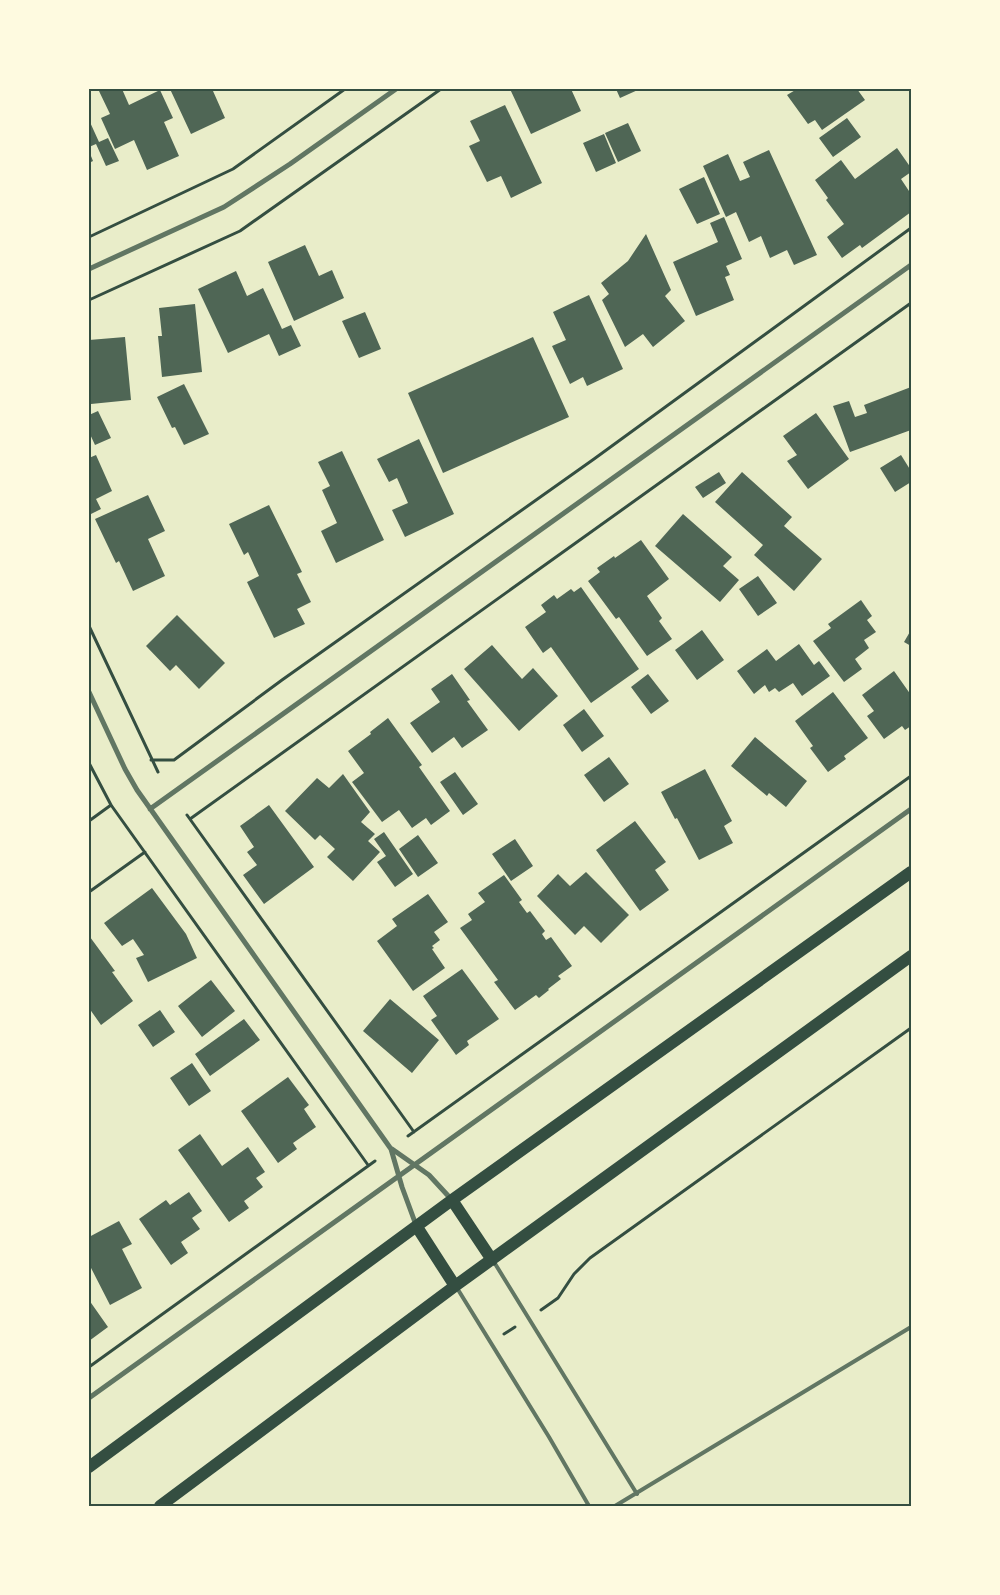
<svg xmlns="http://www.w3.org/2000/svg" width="1000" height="1595" font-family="'Public Sans',sans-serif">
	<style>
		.building { fill: #4f6655 }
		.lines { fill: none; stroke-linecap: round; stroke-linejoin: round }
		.path { stroke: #344e41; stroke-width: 3 }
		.service { stroke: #617663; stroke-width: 4 }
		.minor { stroke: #617663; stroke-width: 5 }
		.primary { stroke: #344e41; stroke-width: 12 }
		.neatline { fill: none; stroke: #344e41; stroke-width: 2 }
	</style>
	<rect width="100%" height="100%" fill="#e9edc9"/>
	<!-- building -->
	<path class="building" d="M98 89H122L129 105 160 90 173 118 164 122 179 156 147 170 134 140 115 149 101 118 110 114Z
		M170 89H217L213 91 225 118 191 134Z
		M510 89H571L581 111 531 134Z
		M616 89H640L620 98Z
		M797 89H857L865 100 822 130 815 120 808 124 787 95Z
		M505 105 542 183 511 198 501 176 487 182 469 146 480 141 470 121Z
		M847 118 861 137 833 157 819 138Z
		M89 120 99 142 108 138 119 161 106 166 96 144 89 147Z
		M628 123 641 151 618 162 605 133Z
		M604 134 616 163 596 172 583 143Z
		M897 148 911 168V172L901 179 911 194V212L862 248 860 245 842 258 827 237 844 224 826 200 828 198 815 180 841 160 855 179Z
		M769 150 817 255 794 265 787 250 770 258 761 236 749 242 736 212 726 217 703 166 728 154 740 181 750 177 743 162Z
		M89 151 93 161 89 163Z
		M704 177 720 214 697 224 679 189Z
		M724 217 742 259 726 266 730 275 725 277 734 300 696 316 673 262 718 242 710 223Z
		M646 234 671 290 665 296 685 321 653 347 643 334 625 347 602 300 609 294 601 283 628 261Z
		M305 245 319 276 332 270 344 298 294 321 268 262Z
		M236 271 247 296 263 288 282 329 291 325 301 346 279 356 269 334 228 353 198 289Z
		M589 295 623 369 587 386 583 377 570 384 552 346 566 340 553 312Z
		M195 304 202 372 162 377 158 336H162L159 308Z
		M365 312 381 349 359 358 342 321Z
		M125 337 131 400 91 404 89 375V369H91L89 340Z
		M533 337 569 417 443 473 408 393Z
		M184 384 209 434 184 445 175 427 172 428 157 397Z
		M911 387V430L850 452 833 406 849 401 855 417 867 413 864 405Z
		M98 411 111 438 95 445 89 432V415Z
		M816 413 849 459 808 489 787 461 797 455 783 436Z
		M419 439 454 514 405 537 392 510 408 503 397 478 389 482 377 459Z
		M342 451 384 540 336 563 321 531 337 523 322 490 330 486 318 462Z
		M96 455 112 491 96 499 101 509 89 515V458Z
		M901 455 911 471V482L895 492 880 468Z
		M719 472 726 483 703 498 695 487Z
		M742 472 792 517 784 526 822 559 794 591 754 555 763 545 715 502Z
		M148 495 165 531 148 539 165 576 133 591 119 561 116 563 95 519Z
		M269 505 302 572 297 574 311 602 297 609 305 624 274 638 247 582 259 576 248 552 244 555 229 524Z
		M683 514 732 557 723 566 739 580 720 602 655 546Z
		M641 540 669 579 647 596 662 618 659 621 672 639 647 656 619 617 616 619 588 581 600 572 597 568 614 556 615 558Z
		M758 576 777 603 758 616 739 589Z
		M581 587 639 669 591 703 551 647 543 653 525 627 546 612 541 605 554 595 557 599 571 589 574 592Z
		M861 600 872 616 867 620 876 632 864 640 869 648 855 659 862 669 844 682 813 641 831 628 828 624Z
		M177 615 225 663 199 689 176 665 170 671 146 646Z
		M702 630 724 660 697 680 675 650Z
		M911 630V646L904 642Z
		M799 644 814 665 819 661 830 676 802 696 793 683 779 692 775 688 769 692 765 685 754 694 737 671 767 649 776 661Z
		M492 645 522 679 533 668 558 696 519 731 464 669Z
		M894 671 911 695V726L905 730 902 726 884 739 867 716 874 711 862 695Z
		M452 674 470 700 467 701 488 730 462 748 454 737 432 753 410 723 440 702 431 689Z
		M648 674 669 701 651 714 631 687Z
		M833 692 868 738 844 756 846 759 828 772 810 748 813 746 795 721Z
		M584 709 604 736 582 752 563 725Z
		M388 718 422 765 419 767 450 811 431 825 426 818 412 828 399 810 382 822 352 782 364 773 348 751 371 734 370 732Z
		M755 737 807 781 786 807 769 793 767 796 731 766Z
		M609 757 629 784 604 802 584 775Z
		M705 769 732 821 724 826 733 843 699 860 677 818 675 819 661 792Z
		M455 772 478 804 463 815 440 782Z
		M343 774 370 812 361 822 375 834 368 841 380 852 353 881 327 857 335 849 320 835 315 840 285 811 317 778 329 788Z
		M269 805 314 867 264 904 243 875 257 865 247 852 254 847 240 826Z
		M635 821 666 862 655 870 669 890 640 911 596 850Z
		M384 832 413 874 395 887 377 862 386 856 374 839Z
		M418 835 438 863 418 877 399 849Z
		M515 839 533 866 511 881 492 854Z
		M586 872 629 915 601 943 584 926 575 935 537 896 558 874 570 886Z
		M504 875 522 900 519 902 527 913 530 911 545 931 542 934 546 940 551 937 572 966 558 976 561 979 548 989 549 990 539 998 536 995 515 1010 494 982 498 980 460 928 472 920 468 914 485 902 478 893Z
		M152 888 186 934 197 958 148 982 136 958 144 955 133 939 122 946 104 923Z
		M428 894 448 922 434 932 440 940 432 946 434 948 432 949 445 968 413 991 377 941 397 926 392 919Z
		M89 937H90L115 971 112 972 133 1001 101 1025 89 1008Z
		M462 969 499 1019 467 1041 469 1045 456 1055 431 1020 437 1016 423 996Z
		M211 980 235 1011 202 1037 178 1006Z
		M390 999 439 1040 412 1073 363 1031Z
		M160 1010 175 1032 153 1047 138 1025Z
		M244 1019 260 1040 210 1076 195 1054Z
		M192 1063 211 1091 189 1106 170 1078Z
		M288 1077 309 1105 304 1109 316 1127 293 1143 297 1149 278 1163 241 1111Z
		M200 1134 222 1166 248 1147 265 1172 256 1178 263 1187 244 1201 249 1208 229 1222 178 1150Z
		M189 1192 202 1211 192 1218 200 1229 181 1242 188 1253 171 1265 139 1219 166 1200 170 1205Z
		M119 1221 132 1244 122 1249 142 1288 110 1305 89 1264V1237Z
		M89 1300 108 1327 89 1341Z"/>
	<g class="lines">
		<!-- path -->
		<path class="path" d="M89 237 233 169 345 89
			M89 300 240 231 441 89
			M89 626 158 772
			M151 760H174L282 680 594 459 911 228
			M89 763 111 805 368 1165
			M187 815 414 1132
			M190 819 911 303
			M89 821 111 805
			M89 892 145 852
			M408 1136 911 776
			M541 1310 558 1298 574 1274 590 1258 911 1028
			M504 1334 515 1327
			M89 1367 375 1161"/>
		<!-- service -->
		<path class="service" d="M494 1262 637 1494
			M457 1288 549 1437 589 1506
			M615 1506 911 1327"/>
		<!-- minor -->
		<path class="minor" d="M89 269 224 207 290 164 396 89
			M89 692 125 769 137 790 391 1149 402 1187 416 1225
			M150 809 911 265
			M392 1149 429 1175 452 1200
			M89 1398 911 809"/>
		<!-- primary -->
		<path class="primary" d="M452 1200 492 1260
			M417 1227 455 1286
			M89 1467 452 1200 911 872
			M160 1506 455 1286 911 956"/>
	</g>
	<!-- border -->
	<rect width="1000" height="1595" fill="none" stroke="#fefae0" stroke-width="180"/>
	<rect x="90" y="90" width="820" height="1415" class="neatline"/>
</svg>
